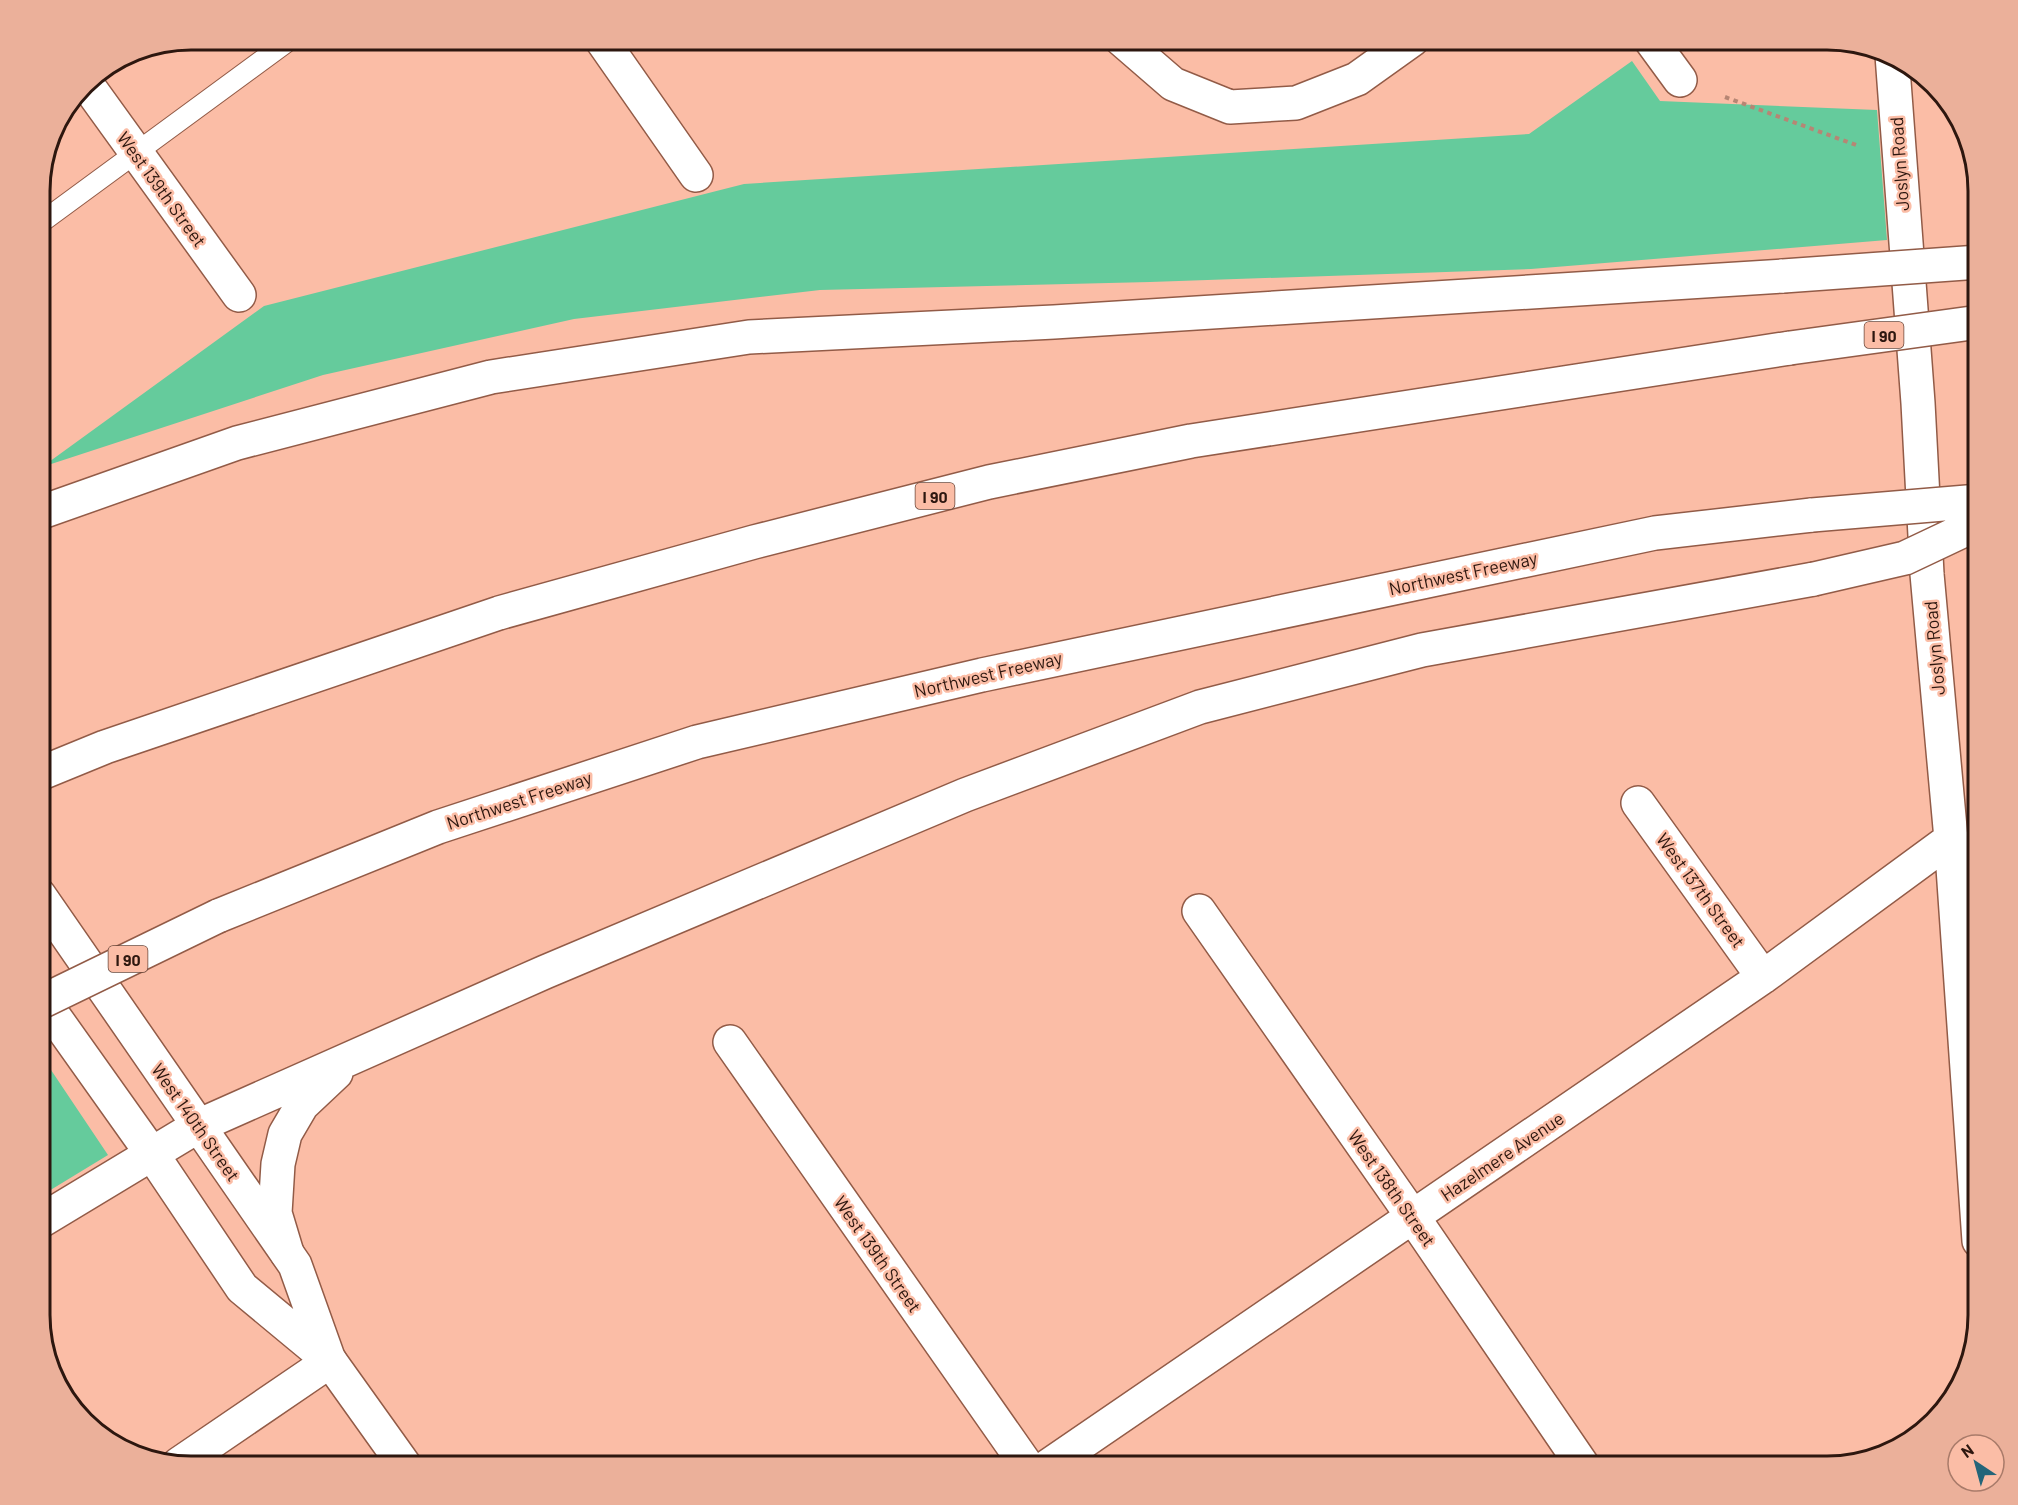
<svg xmlns="http://www.w3.org/2000/svg" width="2018" height="1505" font-family="Barlow,sans-serif">
	<style>
		.green { fill: #65cb9c }
		.lines { fill: none; stroke-linecap: round; stroke-linejoin: round }
		.service-casing { stroke: #925b47; stroke-width: 22 }
		.minor-casing { stroke: #925b47; stroke-width: 36 }
		.secondary-casing { stroke: #925b47; stroke-width: 36 }
		.motorway-casing { stroke: #925b47; stroke-width: 36 }
		.path { stroke: #b68674; stroke-width: 4; stroke-dasharray: 4.5 4.5; stroke-linecap: butt }
		.service { stroke: #fff; stroke-width: 20 }
		.minor { stroke: #fff; stroke-width: 33 }
		.secondary { stroke: #fff; stroke-width: 33 }
		.motorway { stroke: #fff; stroke-width: 33 }
		.motorway-bridge-casing { stroke: #925b47; stroke-width: 36; stroke-linecap: butt }
		.motorway-bridge { stroke: #fff; stroke-width: 33 }
		.labels { text-anchor: middle; dominant-baseline: central; stroke-width: 5; stroke-linejoin: round; paint-order: stroke }
		.shield { fill: #fbbda6; stroke: #6b493c; stroke-width: 1.5 }
		.shield-label { font-size: 16px; font-weight: bold; fill: #2d170f }
		.street-label { font-size: 18px; fill: #2d170f; stroke: #fbbda6 }
		.rim { fill: none; stroke: #2d170f; stroke-width: 3 }
	</style>
	<rect width="100%" height="100%" fill="#fbbda6"/>
	<!-- green -->
	<path class="green" d="M1632 61 1660 101 1877 110 1887 240 1531 269 1150 282 820 290 574 319 323 375 42 467 264 306 744 184 1529 134Z
		M45 1061 108 1155 39 1197V1064Z"/>
	<g class="lines">
		<!-- service casing -->
		<g class="service-casing">
			<path id="service" d="M39 224 291 39"/>
		</g>
		<!-- minor casing -->
		<g class="minor-casing">
			<path id="minor" d="M601 39 696 175
				M1121 39 1173 84 1230 107 1296 103 1357 79 1413 39
				M1650 39 1680 80
				M1892 55 1918 403 1927 574 1951 839 1979 1241
				M86 83 239 295
				M1638 803 1763 977
				M1199 911 1413 1217 1583 1466
				M730 1042 1027 1466
				M179 1464 330 1361
				M1048 1466 1763 977 1951 839"/>
		</g>
		<!-- secondary casing -->
		<g class="secondary-casing">
			<path id="secondary" d="M39 895 295 1265 329 1360
				M39 995 152 1154 242 1288 330 1361 405 1466
				M39 1222 198 1126"/>
		</g>
		<!-- motorway casing -->
		<g class="motorway-casing">
			<path id="motorway" d="M39 513 237 443 491 377 749 337 1054 322 1783 276
				M39 774 105 747 499 613 754 542 989 482 1191 441 1790 348
				M218 916 438 827 697 742 982 675 1655 533 1812 515
				M198 1126 545 972 965 795 1200 707 1422 650 1814 579
				M287 1253 275 1213 278 1164 285 1134 302 1105 336 1073"/>
		</g>
		<!-- path -->
		<path class="path" d="M1725 97 1856 145"/>
		<!-- service -->
		<use href="#service" class="service"/>
		<!-- minor -->
		<use href="#minor" class="minor"/>
		<!-- secondary -->
		<use href="#secondary" class="secondary"/>
		<!-- motorway -->
		<use href="#motorway" class="motorway"/>
		<!-- motorway-bridge casing -->
		<g class="motorway-bridge-casing">
			<path id="motorway-bridge" d="M1783 276 1979 262
				M1790 348 1979 322
				M1812 515 1979 501
				M1814 579 1905 558 1979 523
				M39 1003 218 916"/>
		</g>
		<!-- motorway-bridge -->
		<use href="#motorway-bridge" class="motorway-bridge"/>
	</g>
	<g class="labels">
		<!-- shield labels -->
		<g class="shield">
			<rect x="1864.5" y="322" width="39" height="26" rx="4.5"/>
			<rect x="915.5" y="483" width="39" height="26" rx="4.5"/>
			<rect x="108.5" y="946" width="39" height="26" rx="4.5"/>
		</g>
		<g class="shield-label">
			<text x="1884" y="335">I 90</text>
			<text x="935" y="496">I 90</text>
			<text x="128" y="959">I 90</text>
		</g>
		<!-- street labels -->
		<g class="street-label">
			<text transform="translate(1899 164) rotate(-94)">Joslyn Road</text>
			<text transform="translate(162 189) rotate(54)">West 139th Street</text>
			<text transform="translate(1463 573) rotate(-12)">Northwest Freeway</text>
			<text transform="translate(1934 648) rotate(-95)">Joslyn Road</text>
			<text transform="translate(988 674) rotate(-13)">Northwest Freeway</text>
			<text transform="translate(519 800) rotate(-18)">Northwest Freeway</text>
			<text transform="translate(1701 890) rotate(54)">West 137th Street</text>
			<text transform="translate(196 1122) rotate(55)">West 140th Street</text>
			<text transform="translate(1502 1156) rotate(-34)">Hazelmere Avenue</text>
			<text transform="translate(1392 1188) rotate(55)">West 138th Street</text>
			<text transform="translate(878 1254) rotate(55)">West 139th Street</text>
		</g>
	</g>
	<!-- crop -->
	<path d="M0 0H2018V1505H0ZM191 50H1827A141 141 0 0 1 1968 191V1315A141 141 0 0 1 1827 1456H191A141 141 0 0 1 50 1315V191A141 141 0 0 1 191 50Z" fill="#ebb09a" fill-rule="evenodd"/>
	<path class="rim" d="M191 50H1827A141 141 0 0 1 1968 191V1315A141 141 0 0 1 1827 1456H191A141 141 0 0 1 50 1315V191A141 141 0 0 1 191 50Z"/>
	<!-- north arrow -->
	<g transform="translate(1976 1463) rotate(324)"><circle r="28" fill="#fbbda6" stroke="#a97b6a" stroke-width="1.5"/>
	<path d="M0-4.5L10 22L0 15L-10 22Z" fill="#246579"/>
	<text y="-9" font-size="16" font-weight="bold" text-anchor="middle" fill="#2d170f">N</text>
	</g>
</svg>
